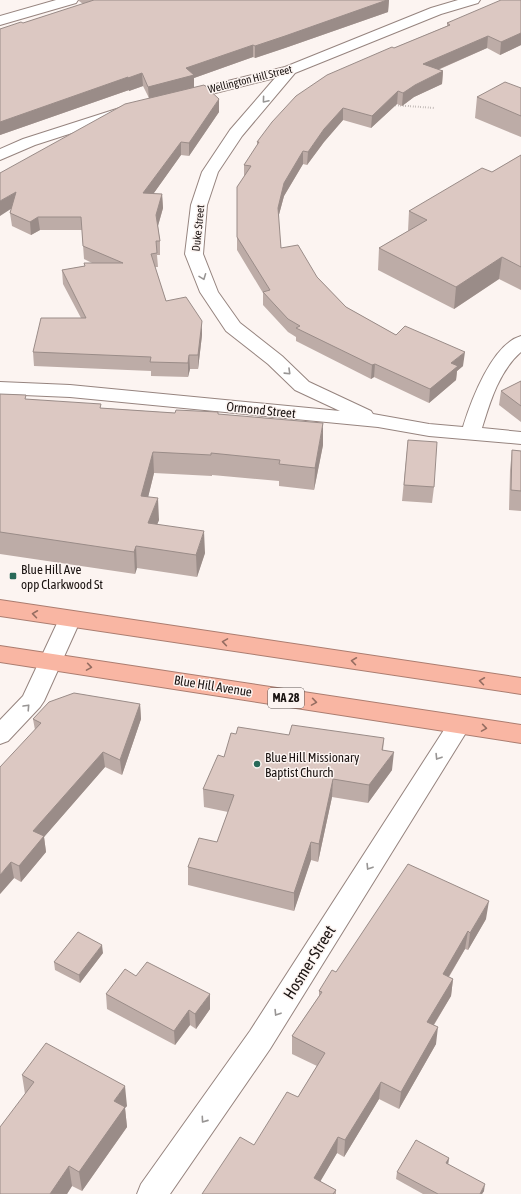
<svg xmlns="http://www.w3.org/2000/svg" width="521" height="1194" font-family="'Asap Condensed',sans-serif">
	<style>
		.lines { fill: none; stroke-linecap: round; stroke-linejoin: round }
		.minor-casing { stroke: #96847f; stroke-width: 2 }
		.highway-casing { stroke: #ab7d70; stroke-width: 2 }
		.path { stroke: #908886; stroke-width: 2; stroke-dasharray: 0.5 2; stroke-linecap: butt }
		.minor { fill: #fff; fill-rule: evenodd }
		.highway { fill: #f9b6a3; fill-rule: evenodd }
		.wall { fill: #bdaca7 }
		.shaded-wall { fill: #9a8c88 }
		.building { fill: #dcc8c2; stroke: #9a8c88 }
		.oneway { stroke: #989594 }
		.oneway2 { stroke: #956d61 }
		.poi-dot { fill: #286958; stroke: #fcf4f1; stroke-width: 1.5 }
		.labels { text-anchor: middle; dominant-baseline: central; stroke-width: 3; stroke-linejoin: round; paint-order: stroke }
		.far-street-label { font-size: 11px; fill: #1a1311; stroke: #fcf4f1 }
		.shield { fill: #fcf4f1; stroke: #5e5654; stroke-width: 1 }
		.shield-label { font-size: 12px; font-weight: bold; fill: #1a1311 }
		.street-label { font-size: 13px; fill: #1a1311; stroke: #fcf4f1 }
		.poi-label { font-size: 13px; fill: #1a1311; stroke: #fcf4f1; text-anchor: start }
		.near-street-label { font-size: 16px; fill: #1a1311; stroke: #fcf4f1 }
	</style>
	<rect width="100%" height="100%" fill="#fcf4f1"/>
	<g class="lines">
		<!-- minor casing -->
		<g class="minor-casing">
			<path id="minor" d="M56 0H78L76 3 0 25V16Z
				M458 0H480L478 3 441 14 295 73 242 136 218 172 207 205 203 254 218 292 240 323 282 356 309 382 371 411 373 414 429 424 463 427C471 401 492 344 521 336V352C499 371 490 402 482 428L521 432V444L429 436 378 427 70 397 0 394V382L70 385 340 411 295 390 268 364 226 331 200 292 185 254 191 205 202 172 230 130 275 78 180 102 175 100 172 97 175 94 285 67 431 8Z
				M129 105 134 107 137 110 134 113 35 145 0 160V149L23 139Z
				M70 611 78 613 81 619 44 701 40 707 8 741 0 744V720L23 696 59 619 62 613Z
				M459 716 467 719 471 725 467 731 270 1049 170 1194H137L141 1184 250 1031 451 719Z"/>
		</g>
		<!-- highway casing -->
		<g class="highway-casing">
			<path id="highway" d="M0 600 521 678V694L0 616Z
				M0 646 521 725V743L0 662Z"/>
		</g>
		<!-- path -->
		<path class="path" d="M393 105 435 108"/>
		<!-- minor -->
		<use href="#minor" class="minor"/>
		<!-- highway -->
		<use href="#highway" class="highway"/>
	</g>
	<!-- wall -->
	<path class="wall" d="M79 0H389L388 12 285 48 255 58 253 57 194 78V87L219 112 189 156 181 155 153 194H162L163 208 158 226 160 241V255H157L158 267H155L166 301 202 335 198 369H190L188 377 151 376V371L34 366 33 352 81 318 63 284 62 270 85 266 92 263 84 259 82 230H40L31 235 12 226 10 213 11 209 149 98 143 86 129 91V90L0 135V29L23 23 83 4 79 1Z
		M521 0V45L500 55 487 48 438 70 443 71 442 84 414 97 402 106 397 104 371 128 343 120 324 142 307 165 303 164 284 196 278 218 281 248 317 277 346 307 396 335 463 366 457 371 456 380 429 403 374 377 371 379 296 341V337L288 332 263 305V293L237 250V187L244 177V165L257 146V142L394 48 447 26V23Z
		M521 88V137L475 118 477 97Z
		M521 155V290L499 279 454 309 378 270 379 248 408 231 409 211 492 172Z
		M521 381V422L499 405 501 391Z
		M0 394 26 399 101 408 175 413 218 412V414L323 445 314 490 279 486V481L212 475V476L154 473 148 497 159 520 157 524 205 553 197 577 137 568 135 574 0 554Z
		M408 440 434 487 432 503 402 501Z
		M512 450 521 451V511L509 510 510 470Z
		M140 704 141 719 122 775 105 767 44 837 46 852 21 882 14 878 0 894 35 730 33 719Z
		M236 734 289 735 384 738 383 751 392 770 368 803 332 797 318 862 311 860 294 911 188 885V867L217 842 228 812 204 807 203 789 224 757Z
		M486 919 468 950 465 949 449 977 453 979 451 996 434 1025 436 1044 399 1109 379 1099 344 1157 337 1153 320 1181 336 1190V1194H202L254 1145 298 1097 317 1066 292 1054V1036L319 996V991L336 972Z
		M103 953 80 983 55 970 54 962Z
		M136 976 210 1009 196 1029 190 1025 175 1045 107 1009 106 994Z
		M22 1075 127 1106 125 1108 127 1127 82 1191 72 1186 67 1194H0L25 1094Z
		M449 1158 448 1164 484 1191 482 1194H423L396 1179 397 1172Z"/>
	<!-- shaded-wall -->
	<path class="shaded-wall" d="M387 0H389L388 12 285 48 255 58V46Z
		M521 33V45L500 55 501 42Z
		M488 36 487 48 423 76V64Z
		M253 45V57L194 78V88L149 99 148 87 186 68Z
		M443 71 442 84 414 97 402 106 403 93 415 85Z
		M142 73 143 86 129 91 128 78Z
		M128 77 129 90 0 135V122Z
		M398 91 397 104 371 128 372 116Z
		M219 99V112L189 156V143Z
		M343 108V120L324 142 307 165 308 152 324 129Z
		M181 142V155L144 207 143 193Z
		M303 151V164L284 196 277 222 278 208 284 183Z
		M16 192 17 205 0 216V201Z
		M162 194 163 208 157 229 156 215Z
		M38 217 40 230 31 235 30 222Z
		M502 257 499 279 454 309 456 287Z
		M202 321V335L198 369V355Z
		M465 352 463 366 457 371 456 380 429 403 430 389 451 363Z
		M189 355 190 369 188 377V363Z
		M375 364 374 377 371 379 372 365Z
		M323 423V445L314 490 315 468Z
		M153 452 154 473 143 518 141 496Z
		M158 498 159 520 149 545 148 523Z
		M204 531 205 553 197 577 196 555Z
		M136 546 137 568 135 574 134 552Z
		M140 704 141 719 122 775 120 760Z
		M103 752 105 767 44 837 46 852 21 882 19 866 33 831Z
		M394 752 392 770 368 803 369 785Z
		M333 779 332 797 318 862 319 844Z
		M311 842V860L294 911V893Z
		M11 862 14 878 0 894V875Z
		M489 901 486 919 468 950 470 933Z
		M468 931 465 949 440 991 443 974Z
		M102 945 103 953 80 983 79 975Z
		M453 979 451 996 425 1039 427 1022Z
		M210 994V1009L196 1029 195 1014Z
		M189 1010 190 1025 175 1045 174 1031Z
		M438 1027 436 1044 399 1109 401 1092Z
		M381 1082 379 1099 344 1157 345 1140Z
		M125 1086 127 1106 125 1108 127 1127 82 1191 79 1172 114 1101Z
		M338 1137 337 1153 313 1194 314 1178Z
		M449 1158 448 1165 446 1163Z
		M69 1166 72 1186 67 1194H50Z
		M485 1184 484 1191 482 1194H480Z"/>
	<!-- building -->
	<path class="building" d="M94 0H387L285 36 255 46 253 45 186 68 194 75 148 87 142 73 128 78V77L0 122V29L21 22 23 23Z
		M501 0H521V33L501 42 488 36 423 64 443 71 415 85 403 93 398 91 372 116 343 108 324 129 308 152 303 151 284 183 278 208 281 248 298 245 317 277 346 307 396 335 405 326 465 352 451 363 458 366 430 389 375 364 372 365 296 328 300 326 288 319 263 292 270 290 237 237V187L251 166 244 165 259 142H257L272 122 296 96 327 75 392 47 394 48 450 25 447 23Z
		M505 82 521 88V116L477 97Z
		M204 85 219 99 189 143 181 142 143 193 162 194 156 215 160 241H156L157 253 151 254 166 301 186 297 202 321 198 355H189L188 363 150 362 151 357 33 352 41 318H86L62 270 85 266 84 263H123L83 246 81 217H38L30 222 10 213 16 192 0 201V173L125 104Z
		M521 155V267L502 257 456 287 379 248 427 220 409 211 482 168 492 172Z
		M521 381V406L501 391Z
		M0 394 26 395 25 399 101 404 100 408 175 413 176 410 218 412V414L323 423 315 468 279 464 280 460 211 453V455L153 452 141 496 158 498 148 523 204 531 196 555 136 546 134 552 0 532Z
		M408 440 437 442 434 487 404 485Z
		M512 450 521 451V491L511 490Z
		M74 693 140 704 120 760 103 752 33 831 44 836 19 866 11 862 0 875V767L41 723 33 719 49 702Z
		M292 725 384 738 382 750 394 752 369 785 333 779 319 844 311 842 294 893 188 867 199 838 217 842 234 795 203 789 218 755 224 757 231 733 236 734 238 727 289 735Z
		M408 864 489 901 470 933 468 931 443 974 453 979 427 1022 438 1027 401 1092 381 1082 345 1140 338 1137 314 1178 336 1190 333 1194H202L240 1137 254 1145 287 1092 298 1097 325 1053 292 1036 322 992 319 991 332 970 336 972Z
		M78 932 102 945 79 975 54 962Z
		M147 962 210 994 195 1014 189 1010 174 1031 106 994 125 969 136 976Z
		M46 1043 125 1086 114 1101 125 1107 79 1172 69 1166 50 1194H0V1127L34 1082 22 1075Z
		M416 1140 449 1158 446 1163 485 1184 480 1194H438L397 1172Z"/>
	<!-- one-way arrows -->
	<defs><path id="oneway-chevron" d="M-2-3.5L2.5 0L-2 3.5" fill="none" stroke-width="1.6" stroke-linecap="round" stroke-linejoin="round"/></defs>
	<g class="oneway">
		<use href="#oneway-chevron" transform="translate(265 100) rotate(130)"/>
		<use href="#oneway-chevron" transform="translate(203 277) rotate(69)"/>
		<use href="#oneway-chevron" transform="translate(288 372) rotate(44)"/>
		<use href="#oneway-chevron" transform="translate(27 707) rotate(-47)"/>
		<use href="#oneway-chevron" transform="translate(438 757) rotate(122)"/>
		<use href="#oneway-chevron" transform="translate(369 867) rotate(122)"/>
		<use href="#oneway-chevron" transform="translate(277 1013) rotate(122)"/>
		<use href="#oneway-chevron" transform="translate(204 1120) rotate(125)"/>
	</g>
	<g class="oneway2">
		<use href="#oneway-chevron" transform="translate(35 614) rotate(-172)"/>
		<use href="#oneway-chevron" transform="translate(225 642) rotate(-171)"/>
		<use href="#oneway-chevron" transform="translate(354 661) rotate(-172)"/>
		<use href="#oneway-chevron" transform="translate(89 667) rotate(9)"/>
		<use href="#oneway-chevron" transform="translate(482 681) rotate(-172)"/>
		<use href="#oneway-chevron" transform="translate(314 702) rotate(9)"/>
		<use href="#oneway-chevron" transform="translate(484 728) rotate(9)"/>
	</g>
	<!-- markers -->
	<g class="poi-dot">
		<rect x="9" y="572" width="8" height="8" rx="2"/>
		<circle cx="257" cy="764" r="4"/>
	</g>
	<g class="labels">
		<!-- far-street labels -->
		<g class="far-street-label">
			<text transform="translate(250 79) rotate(-14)">Wellington Hill Street</text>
			<text transform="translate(198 228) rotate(-84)">Duke Street</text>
		</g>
		<!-- shield labels -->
		<rect class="shield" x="268" y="688" width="36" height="20" rx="3"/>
		<g class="shield-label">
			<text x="286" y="698">MA 28</text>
		</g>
		<!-- street labels -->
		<g class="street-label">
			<text transform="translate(261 410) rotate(6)">Ormond Street</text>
			<text transform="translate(213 686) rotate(9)">Blue Hill Avenue</text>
		</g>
		<!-- poi labels -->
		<g class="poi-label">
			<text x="21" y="569">Blue Hill Ave<tspan x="21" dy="15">opp Clarkwood St</tspan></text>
			<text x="265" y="757">Blue Hill Missionary<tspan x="265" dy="15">Baptist Church</tspan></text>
		</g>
		<!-- near-street labels -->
		<g class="near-street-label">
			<text transform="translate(309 962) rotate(-58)">Hosmer Street</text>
		</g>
	</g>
</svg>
